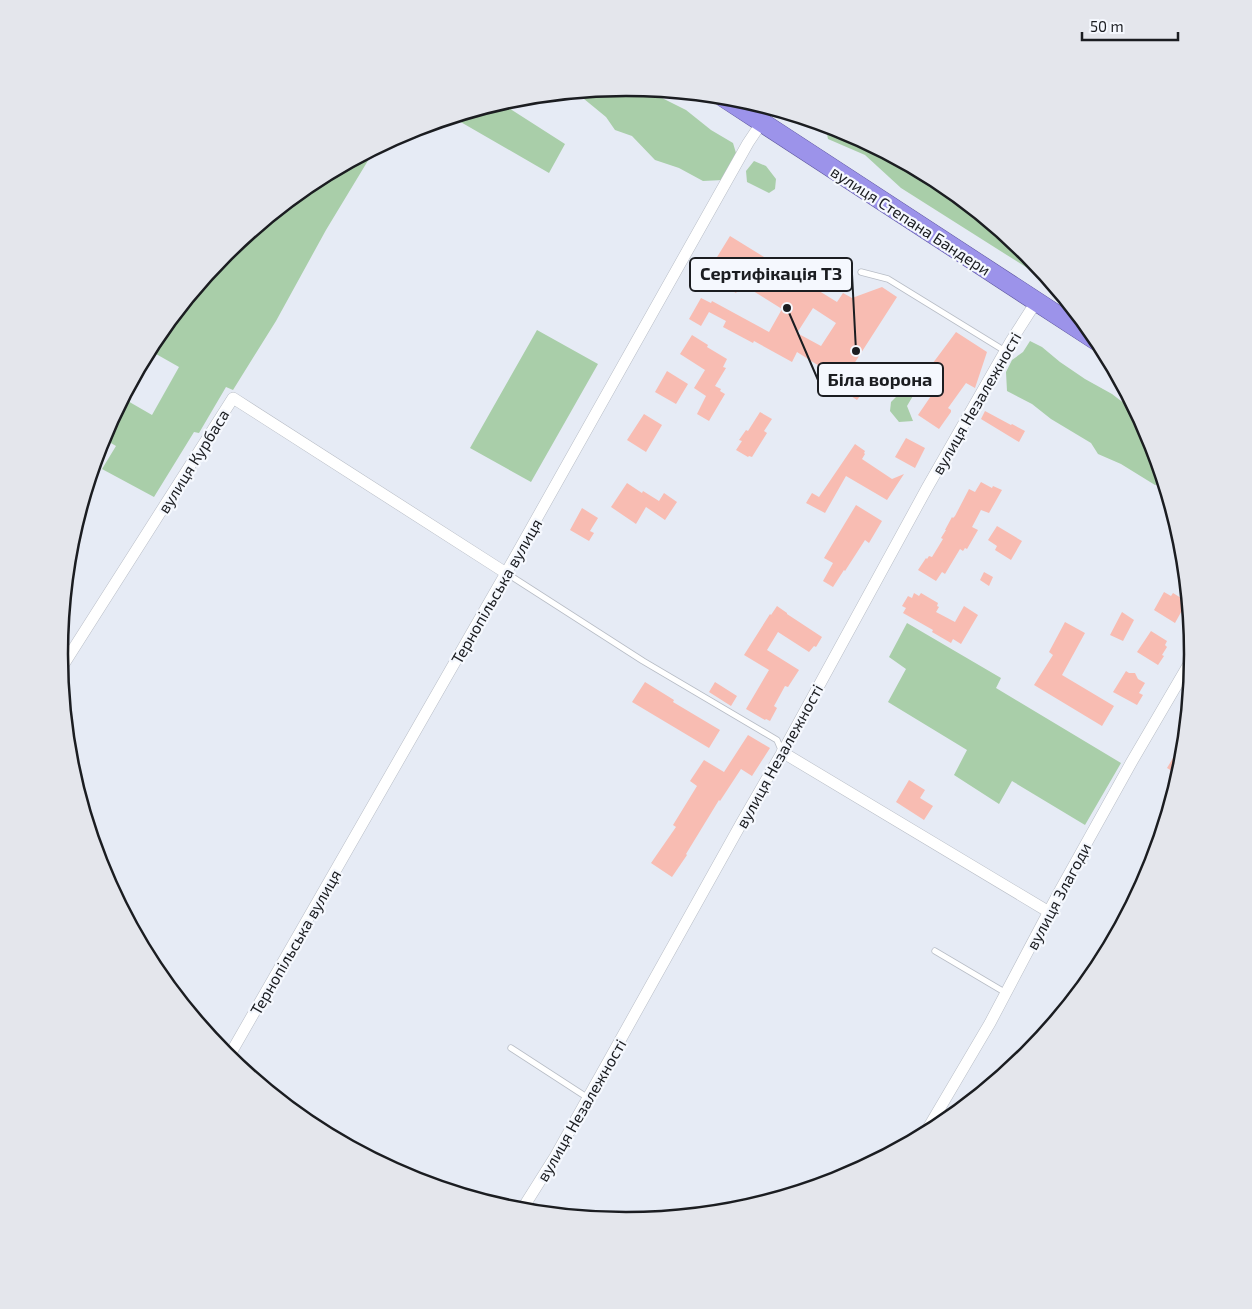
<svg xmlns="http://www.w3.org/2000/svg" width="1252" height="1309" font-family="'Exo 2',sans-serif">
	<style>
		.green { fill: #a9cea9 }
		.building { fill: #f8bcb2; fill-rule: evenodd }
		.lines { fill: none; stroke-linecap: round; stroke-linejoin: round }
		.service-casing { stroke: #b8bdc6; stroke-width: 7 }
		.minor-casing { stroke: #b8bdc6; stroke-width: 12 }
		.trunk-casing { stroke: #5f58a0; stroke-width: 20 }
		.service { stroke: #fff; stroke-width: 5.5 }
		.minor { stroke: #fff; stroke-width: 11 }
		.trunk { stroke: #9c93ea; stroke-width: 19 }
		.labels { text-anchor: middle; dominant-baseline: central; stroke-width: 4.5; stroke-linejoin: round; paint-order: stroke }
		.street-label { font-size: 16px; fill: #1b1d21; stroke: #f5f8fe }
		.rim { fill: none; stroke: #1b1d21; stroke-width: 2.5 }
		.leader { fill: none; stroke: #1b1d21; stroke-width: 2 }
		.callout-dot { fill: #1b1d21; stroke: #f5f8fe; stroke-width: 2 }
		.callout { fill: #f5f8fe; stroke: #1b1d21; stroke-width: 2 }
		.callout-label { font-size: 18px; text-anchor: middle; font-weight: bold; fill: #1b1d21 }
	</style>
	<rect width="100%" height="100%" fill="#e6ebf5"/>
	<!-- green -->
	<path class="green" d="M626 87 652 90 660 97 686 110 711 130 733 143 736 153 723 180 703 181 679 168 655 160 632 136 615 130 606 117 578 94 573 92Z
		M501 103 565 144 549 173 452 117Z
		M825 125 843 131 941 183 1027 254 1051 283 901 188 865 155 828 139Z
		M375 149 326 230 276 321 233 390 226 387 199 433 194 432 154 497 102 469 116 446 104 439 126 400 152 415 179 367 149 350 155 339 225 253 311 183Z
		M754 161 766 166 776 179 775 189 769 193 747 182 746 171Z
		M537 330 598 364 531 482 470 448Z
		M1030 341 1042 347 1060 362 1085 379 1112 394 1138 414 1150 438 1164 483 1155 485 1121 464 1098 454 1091 443 1051 419 1032 404 1007 391 1006 372 1012 360 1023 352Z
		M909 384 917 389 907 406 913 421 899 422 890 411 891 402Z
		M907 623 1001 678 996 688 1121 763 1085 825 1012 781 999 804 954 775 967 750 888 702 906 669 889 657Z"/>
	<!-- building -->
	<path class="building" d="M730 236 837 302 843 293 852 298 882 287 897 297 843 381 797 352 792 362 754 341 753 343 723 327 726 321 709 312 701 326 689 319 701 298 711 303 712 301 769 332 782 309 742 284 736 293 706 275ZM813 308 836 323 821 346 797 333Z
		M956 332 987 352 975 388 966 383 948 408 951 410V412L939 429 918 415 935 390 917 378 924 368 927 371Z
		M692 335 708 345 707 347 727 359 723 367 726 368 715 386 721 389 720 391 725 394 709 421 697 414 706 396 694 388 705 370 680 354Z
		M667 371 688 384 676 404 655 392Z
		M847 382 863 392 857 400 842 390Z
		M985 411 1011 425 1012 424 1025 431 1019 442 981 419Z
		M760 412 772 419 764 431 767 433 752 457 749 456 748 457 736 450 742 441 739 440 746 430 748 431Z
		M644 414 662 425 646 452 627 440Z
		M906 438 925 448 915 468 895 457Z
		M855 444 865 451 864 453 865 454 862 459 892 479 904 474 887 500 846 476 825 513 806 503 812 493 819 497Z
		M981 482 992 488 993 486 1002 490 989 513 981 510 972 527 978 530 967 549 965 548 963 551 960 549 945 574 942 572 936 581 918 570 926 558 927 559 929 556 932 557 943 539 941 538 946 530H945L952 517 953 518 955 516 969 489 975 492Z
		M627 483 642 493 643 491 659 501 664 493 677 502 665 520 646 507 636 524 611 507Z
		M856 505 882 521 869 543 865 540 845 571 844 570 833 587 823 581 833 563 824 558Z
		M582 508 598 518 590 531 594 533 589 541 570 530Z
		M997 526 1022 541 1011 560 995 550 997 546 988 540Z
		M984 572 993 577 989 586 980 580Z
		M1164 592 1171 596 1173 593 1186 601 1184 604 1185 605 1175 623 1154 610Z
		M914 593 919 596 921 593 938 603 937 606 939 607 936 612 955 622 964 606 978 615 961 644 953 639 951 643 932 632 933 630 903 613 906 608 902 606 908 596 912 598Z
		M777 606 787 613V614L822 637 816 647 814 646 809 652 778 632 767 650 799 670 788 687 785 686 774 706 777 708 770 721 766 719 765 720 746 709 769 670 744 655 770 614 771 615Z
		M1122 612 1134 620 1123 641 1110 635Z
		M1065 622 1085 633 1062 675 1114 706 1102 726 1034 685 1053 655 1049 652Z
		M1151 631 1167 641 1165 645 1167 647 1162 655 1164 656 1158 665 1137 652Z
		M1126 671 1129 673H1135L1138 679 1145 683 1139 693 1143 695 1137 705 1113 692Z
		M645 682 674 700 673 702 720 730 709 748 632 702Z
		M715 682 737 696 731 706 709 692Z
		M748 735 770 748 752 776 741 769 720 801 719 800 686 854 687 855 672 877 651 863 676 827 673 825 697 786 690 781 704 760 724 772Z
		M1185 742 1182 765 1179 775 1167 768 1173 758 1175 759Z
		M909 780 925 790 920 798 933 806 924 820 896 802Z"/>
	<g class="lines">
		<!-- service casing -->
		<g class="service-casing">
			<path id="service" d="M861 272 888 279 1005 351
				M506 573 643 661 777 740 782 752
				M935 951 1006 993
				M511 1048 588 1098"/>
		</g>
		<!-- minor casing -->
		<g class="minor-casing">
			<path id="minor" d="M60 670 233 398 506 573
				M782 752 1049 912
				M228 1058 506 573 748 143 762 122
				M924 1135 990 1023 1057 896 1131 763 1193 657
				M521 1211 555 1157 742 822 787 744 927 488 1011 341 1036 302"/>
		</g>
		<!-- trunk casing -->
		<g class="trunk-casing">
			<path id="trunk" d="M723 97 1100 343"/>
		</g>
		<!-- service -->
		<use href="#service" class="service"/>
		<!-- minor -->
		<use href="#minor" class="minor"/>
		<!-- trunk -->
		<use href="#trunk" class="trunk"/>
	</g>
	<g class="labels">
		<!-- street labels -->
		<g class="street-label">
			<text transform="translate(911 220) rotate(33)">вулиця Степана Бандери</text>
			<text transform="translate(976 403) rotate(-60)">вулиця Незалежності</text>
			<text transform="translate(193 461) rotate(-58)">вулиця Курбаса</text>
			<text transform="translate(496 591) rotate(-60)">Тернопільська вулиця</text>
			<text transform="translate(779 756) rotate(-61)">вулиця Незалежності</text>
			<text transform="translate(1058 896) rotate(-62)">вулиця Злагоди</text>
			<text transform="translate(295 942) rotate(-60)">Тернопільська вулиця</text>
			<text transform="translate(581 1110) rotate(-60)">вулиця Незалежності</text>
		</g>
	</g>
	<!-- crop -->
	<path d="M0 0H1252V1309H0ZM68 654a558 558 0 1 1 1116 0a558 558 0 1 1-1116 0Z" fill="#e4e6ec" fill-rule="evenodd"/>
	<path class="rim" d="M68 654a558 558 0 1 1 1116 0a558 558 0 1 1-1116 0Z"/>
	<!-- callouts -->
	<path class="leader" d="M856 351L852 274M787 308L818 380"/>
	<g class="callout-dot">
		<circle cx="856" cy="351" r="5"/>
		<circle cx="787" cy="308" r="5"/>
	</g>
	<g class="callout">
		<rect x="690" y="258" width="162" height="33" rx="5"/>
		<rect x="818" y="363" width="125" height="33" rx="5"/>
	</g>
	<g class="callout-label">
		<text x="771" y="280">Сертифікація ТЗ</text>
		<text x="880" y="386">Біла ворона</text>
	</g>
	<!-- scale -->
	<path d="M1082 32v8h96v-8" fill="none" stroke="#1b1d21" stroke-width="2.5"/>
	<text x="1090" y="32" font-size="15" fill="#1b1d21" stroke="#f5f8fe" stroke-width="4" paint-order="stroke">50 m</text>
</svg>
